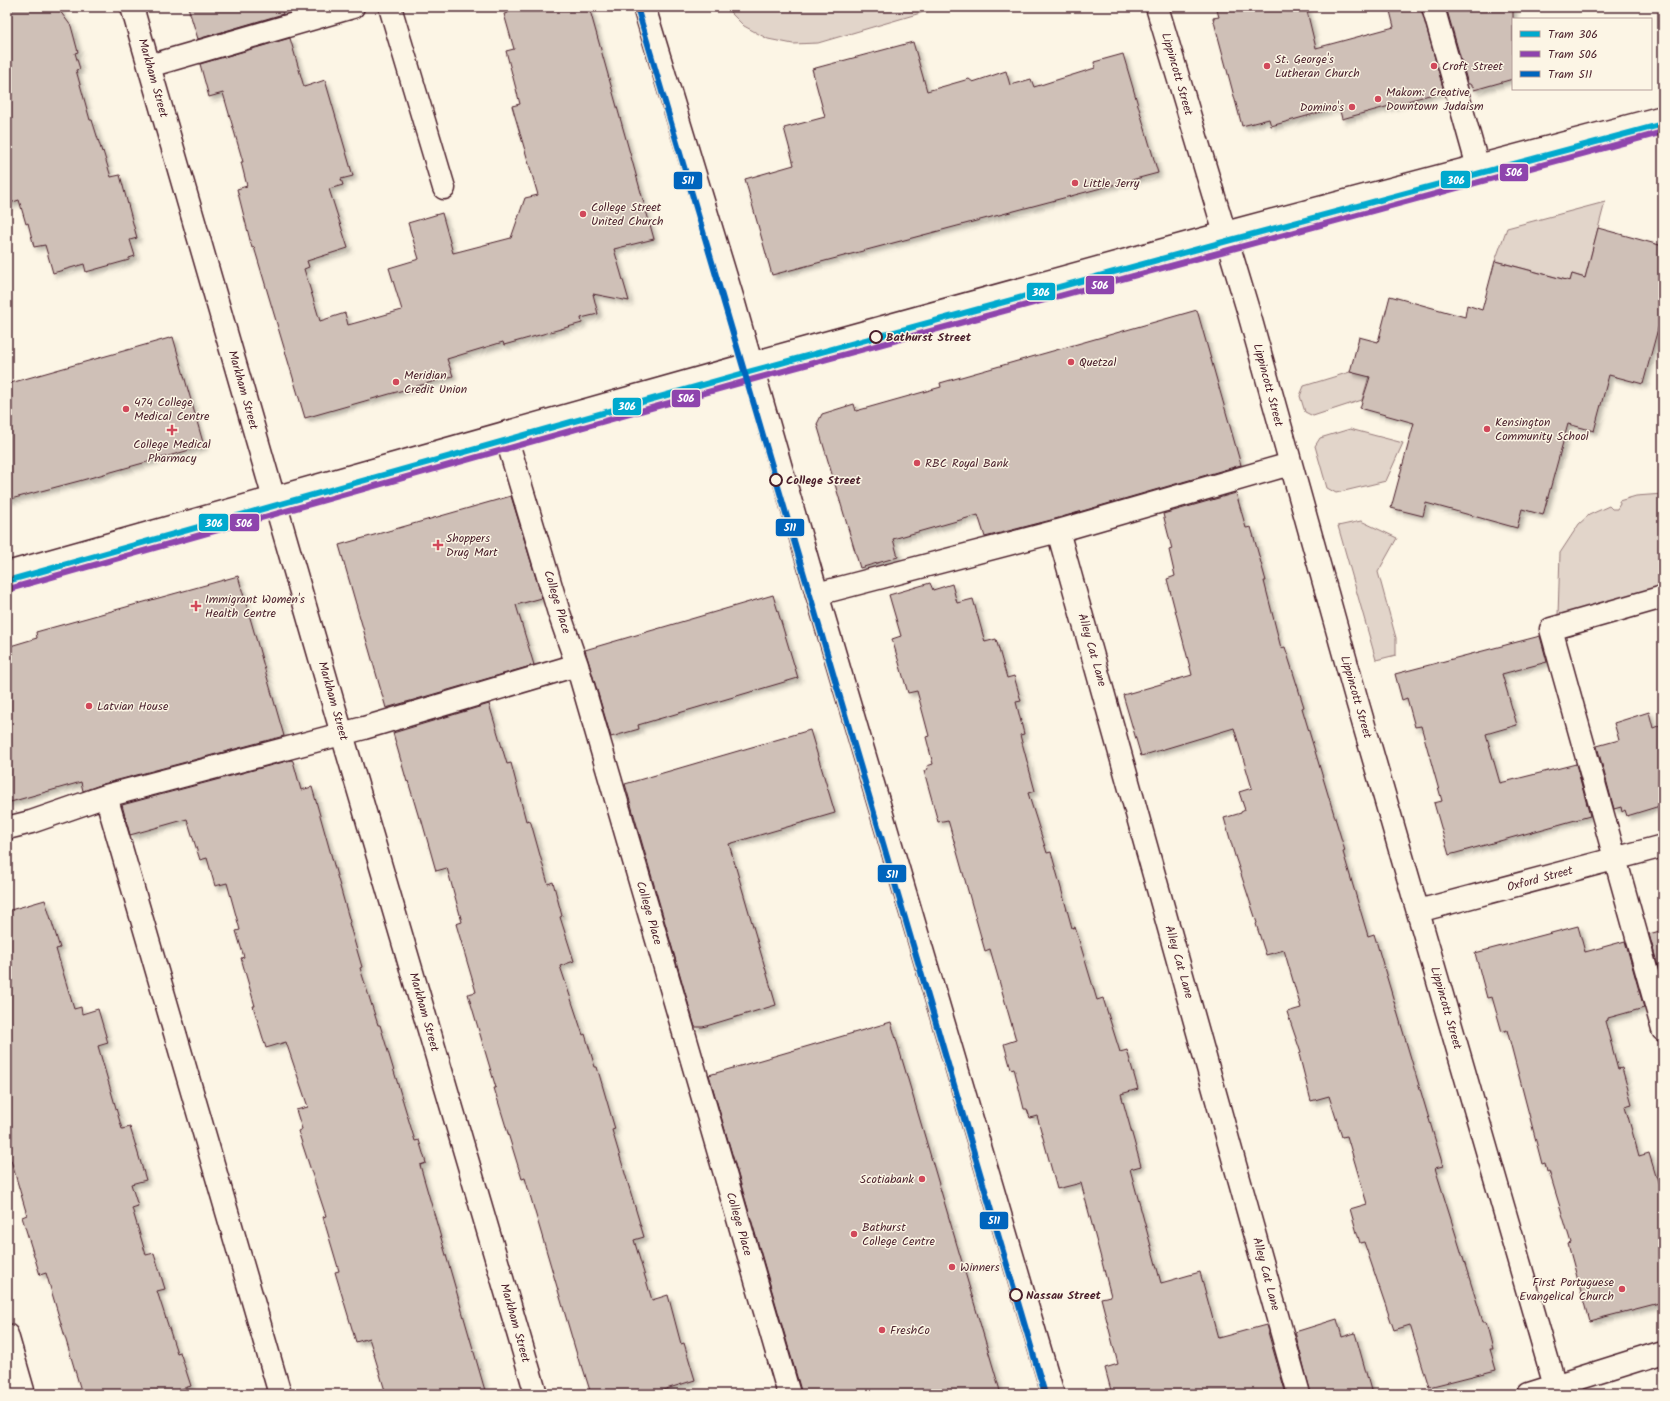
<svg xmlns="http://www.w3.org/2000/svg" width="1670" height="1401" font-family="Kalam,sans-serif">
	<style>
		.green { fill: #e2d5ca; stroke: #967a7a }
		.building { fill: #cfc0b7; stroke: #4a1f2b; filter: url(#shadow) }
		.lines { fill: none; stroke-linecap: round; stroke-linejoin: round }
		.minor-casing { stroke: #4a1f2b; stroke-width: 25 }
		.major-casing { stroke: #4a1f2b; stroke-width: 25 }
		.minor { stroke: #fcf5e5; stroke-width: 22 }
		.major { stroke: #fcf5e5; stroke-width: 22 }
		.tram-1-casing { stroke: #fcf5e5; stroke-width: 9 }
		.tram-2-casing { stroke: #fcf5e5; stroke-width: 9 }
		.tram-3-casing { stroke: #fcf5e5; stroke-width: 9 }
		.tram-1 { stroke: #00a9ce; stroke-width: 6 }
		.tram-2 { stroke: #8e44ad; stroke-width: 6 }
		.tram-3 { stroke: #0065bd; stroke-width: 6 }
		.poi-dot { fill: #d1495b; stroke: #fcf5e5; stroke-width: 1.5 }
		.stop-dot { fill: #fcf5e5; stroke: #4a1f2b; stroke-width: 2 }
		.labels { text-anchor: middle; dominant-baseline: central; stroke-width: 3; stroke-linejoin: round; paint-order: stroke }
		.poi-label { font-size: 12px; fill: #4a1f2b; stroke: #fcf5e5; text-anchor: start }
		.street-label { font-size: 12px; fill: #4a1f2b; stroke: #fcf5e5 }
		.stop-label { font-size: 12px; font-weight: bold; fill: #4a1f2b; stroke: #fcf5e5; text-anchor: start }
		.line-badge { stroke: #fcf5e5; stroke-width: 1.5 }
		.badge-label { font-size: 11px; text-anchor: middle; font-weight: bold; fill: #fff }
	</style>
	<defs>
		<filter id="shadow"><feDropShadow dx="3.5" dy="3.5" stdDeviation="2" flood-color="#0004"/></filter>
	</defs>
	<rect width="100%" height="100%" fill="#fcf5e5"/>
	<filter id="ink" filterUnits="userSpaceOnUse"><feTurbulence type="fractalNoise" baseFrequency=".025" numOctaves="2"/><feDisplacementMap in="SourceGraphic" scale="8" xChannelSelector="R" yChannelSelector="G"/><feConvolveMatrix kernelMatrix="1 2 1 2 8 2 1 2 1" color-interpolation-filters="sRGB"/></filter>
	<g filter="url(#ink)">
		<!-- green -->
		<path class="green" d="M725 7H941L818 43 793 44 768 39 744 26Z
			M1605 202 1585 278 1572 274 1570 281 1495 261 1507 228Z
			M1350 372 1369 376 1362 400 1313 416 1305 412 1300 396 1304 386Z
			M1350 429 1403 443 1386 481 1336 493 1327 488 1315 446 1320 438Z
			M1663 494V586L1558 615 1560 553 1579 524 1589 515 1609 506 1612 509H1617L1620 504 1619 501 1636 496Z
			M1361 521 1397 538 1378 572 1396 638V655L1376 660 1338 526Z"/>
		<!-- building -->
		<path class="building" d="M7 7H57L71 26 78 52 75 53 80 69 76 70 90 120H92L102 152 103 151 111 177 120 175 137 238 130 240 135 256 129 258V260L86 272 84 264 53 273 45 245 34 247 28 223 26 224 19 200 7 204Z
			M188 7H280L283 14 198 39Z
			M506 7H589L654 239 614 249 629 301 593 294 598 314 581 318 582 323 504 345 503 342 447 359 453 376 305 418 254 247 252 248 237 189 247 186 241 162H243L223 93 209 97 200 64 290 38 304 87 325 80 353 176 341 179 343 185 329 189 348 248 307 261 309 267 304 269 320 321 345 313 348 325 402 310 389 268 419 259 408 223 442 213 453 253 511 238 525 198 538 195 512 106 520 104 506 51 514 49 504 14 508 13Z
			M1216 7H1306L1316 48 1394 27 1389 7H1421L1444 91 1342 119 1339 107 1271 126 1269 119 1242 126 1213 18 1219 17Z
			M1446 7H1513V79L1474 90 1473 86H1471L1470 84H1468Z
			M913 42 927 91 969 79 973 82 1006 71 1010 85 1031 79 1034 87 1095 68 1094 62 1123 54 1158 173 772 275 745 179 794 165 784 128 825 117 812 69Z
			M1598 228 1663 246V310L1643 384 1609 375 1594 431 1568 424 1543 515 1522 509 1517 528 1426 503 1423 516 1391 508 1414 423 1360 408 1370 377 1350 372 1359 337 1378 342 1390 296 1465 317 1467 305 1482 310 1495 261 1570 281 1572 274 1585 278Z
			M1197 310 1241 465 1055 519 985 537 978 515 893 539 898 557 860 568 817 424 822 414 854 404 856 411 941 387 940 383Z
			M173 337 204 446 79 481 7 500V384Z
			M1236 493 1246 528 1251 527 1266 581H1264L1281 648 1285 647 1304 707 1302 708 1345 851 1343 852 1368 936 1374 934 1443 1166 1435 1168 1483 1322H1486L1493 1349H1490L1496 1370 1429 1387 1410 1325 1394 1330 1364 1242 1360 1243 1350 1209 1367 1204 1347 1136 1342 1137 1329 1096 1311 1101 1299 1054 1301 1053 1287 1012 1301 1008 1284 950 1266 955 1256 924 1257 923 1235 856 1224 818 1241 813V812L1245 810 1239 792 1252 788 1234 728 1141 756 1123 695 1192 675 1167 579 1175 576 1169 550 1172 549 1163 514Z
			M511 496 542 598 516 605 534 665 386 708 339 545Z
			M238 576 284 736 103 784 83 791 81 782 7 803V647L37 638 36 632Z
			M930 583 933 590 952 584 957 603 973 599 985 642 996 639 1007 678 1014 676 1021 701 1016 702 1024 734 1020 735 1035 791 1028 793 1047 853 1051 852 1072 928 1075 927 1097 1000 1103 998 1120 1052 1127 1050 1138 1089 1121 1094 1141 1166 1130 1169 1161 1283 1200 1272 1218 1338 1266 1325 1286 1394H1112L1105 1368 1118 1364 1101 1298 1111 1296 1081 1183 1057 1189 1037 1116 1030 1118 1027 1109H1024L1014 1068 1011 1069 1004 1044 1016 1040 990 949 985 951 948 820 938 822 924 771 928 769 927 766 933 764 926 737 929 736 917 691 908 693 892 639 901 636 889 595Z
			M773 595 798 678 638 725 639 729 611 737 585 650Z
			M1540 636 1547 662 1502 674 1517 725 1486 734 1500 783 1576 764 1590 816 1449 855 1434 803 1442 801 1421 726 1415 727 1407 698 1402 700 1395 674Z
			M489 704 507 764 511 763 526 821 529 820 531 823 548 884 553 882 562 916 560 917 574 961 560 966 583 1035 585 1034 595 1067H597L615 1129 612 1130 644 1237 634 1240 652 1300 668 1295 681 1344 684 1343 695 1380 650 1394H591L582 1365H580L525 1178 522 1179 494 1088H496L468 994 476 992 456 924 462 922 447 868 436 871 421 818H419L408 781 407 782 393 733Z
			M1649 712 1653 728 1663 724V805L1627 816 1625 810 1622 812 1621 807 1614 809 1597 746 1619 740 1614 723Z
			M810 730 835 813 729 844 776 1005 703 1027H695L625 784Z
			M291 760 293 761 301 790 312 787 350 922 349 923 362 967 360 968 378 1025H380L415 1141 419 1140 426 1163 420 1165 486 1394H386L369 1338 356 1342 335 1272 339 1271 323 1217 326 1216 298 1131 302 1129 296 1110 308 1107 286 1042 266 1048 253 1006H255L241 958 244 957 236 931 240 930 227 883 215 886 207 858 200 860 187 819 130 835 122 805Z
			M45 900 60 948 56 949 74 1009 81 1007 82 1014 98 1009 108 1043 98 1046 122 1129 130 1127 146 1180 131 1184 138 1206 132 1208 146 1255 154 1253 165 1289 157 1291 177 1353 180 1352 191 1386 165 1394H82L46 1273 40 1275 22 1217 27 1215 11 1160 7 1161V911Z
			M1578 926 1585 952 1625 941 1644 1008 1608 1018V1020L1605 1021 1618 1069 1622 1068 1632 1104 1625 1106 1639 1156 1649 1153 1663 1199V1302L1589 1321 1568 1244 1571 1243 1549 1171 1547 1172 1545 1163 1542 1164 1507 1030 1502 1032 1492 997 1487 998 1475 953Z
			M1663 930V984L1649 934Z
			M891 1022 1001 1394H802L709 1075Z
			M1337 1319 1342 1337 1355 1333 1372 1394H1311L1295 1332Z"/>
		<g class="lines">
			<!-- minor casing -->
			<g class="minor-casing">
				<path id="minor" d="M132 7 342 734 536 1394
					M390 7 444 188
					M1157 7 1248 310 1357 701 1555 1386
					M1433 7 1478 167
					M149 66 353 7
					M505 433 559 613 577 665 789 1394
					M1058 531 1299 1394
					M817 594 1058 531 1290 464
					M1663 597 1551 629 1663 1030
					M106 796 280 1394
					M7 828 31 822 106 796 364 728 577 665
					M1418 911 1663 846
					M7 1335 24 1394
					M1529 1394 1663 1352"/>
			</g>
			<!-- major casing -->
			<g class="major-casing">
				<path id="major" d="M644 7 733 300 817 594 1053 1394
					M7 573 796 351 1225 233 1663 117"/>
			</g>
			<!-- minor -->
			<use href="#minor" class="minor"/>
			<!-- major -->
			<use href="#major" class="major"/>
			<!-- tram-1 casing -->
			<g class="tram-1-casing">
				<path id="tram-1" d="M7 581 752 371 1227 241 1663 124"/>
			</g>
			<!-- tram-2 casing -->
			<g class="tram-2-casing">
				<path id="tram-2" d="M9 589 754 379 1663 132"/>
			</g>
			<!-- tram-3 casing -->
			<g class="tram-3-casing">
				<path id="tram-3" d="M637 7 1045 1394"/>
			</g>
			<!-- tram-1 -->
			<use href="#tram-1" class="tram-1"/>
			<!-- tram-2 -->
			<use href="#tram-2" class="tram-2"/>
			<!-- tram-3 -->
			<use href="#tram-3" class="tram-3"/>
		</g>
	</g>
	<!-- markers -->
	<g class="poi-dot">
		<circle cx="1267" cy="66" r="4"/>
		<circle cx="1434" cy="66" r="4"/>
		<circle cx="1378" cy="99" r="4"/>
		<circle cx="1352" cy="107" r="4"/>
		<circle cx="1075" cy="183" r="4"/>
		<circle cx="583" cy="214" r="4"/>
		<circle cx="1071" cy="362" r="4"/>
		<circle cx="396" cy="382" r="4"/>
		<circle cx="126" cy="409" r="4"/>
		<circle cx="1487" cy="429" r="4"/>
		<path d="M170 424h4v4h4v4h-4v4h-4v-4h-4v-4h4z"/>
		<circle cx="917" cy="463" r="4"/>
		<path d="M436 539h4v4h4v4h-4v4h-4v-4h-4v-4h4z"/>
		<path d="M194 600h4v4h4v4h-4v4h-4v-4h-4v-4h4z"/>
		<circle cx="89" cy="706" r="4"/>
		<circle cx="922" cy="1179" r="4"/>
		<circle cx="854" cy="1234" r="4"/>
		<circle cx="952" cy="1267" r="4"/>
		<circle cx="1622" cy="1289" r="4"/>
		<circle cx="882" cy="1330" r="4"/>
	</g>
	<g class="stop-dot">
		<circle cx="876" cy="337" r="6"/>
		<circle cx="776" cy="480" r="6"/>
		<circle cx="1016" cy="1295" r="6"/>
	</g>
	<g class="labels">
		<!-- poi labels -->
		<g class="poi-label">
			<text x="1275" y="59">St. George's<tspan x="1275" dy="14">Lutheran Church</tspan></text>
			<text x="1442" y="66">Croft Street</text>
			<text x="1386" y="92">Makom: Creative<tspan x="1386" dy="14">Downtown Judaism</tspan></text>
			<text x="1344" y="107" text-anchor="end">Domino's</text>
			<text x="1083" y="183">Little Jerry</text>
			<text x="591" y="207">College Street<tspan x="591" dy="14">United Church</tspan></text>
			<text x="1079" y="362">Quetzal</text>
			<text x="404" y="375">Meridian<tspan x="404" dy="14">Credit Union</tspan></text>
			<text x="134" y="402">474 College<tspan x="134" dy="14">Medical Centre</tspan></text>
			<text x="1495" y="422">Kensington<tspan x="1495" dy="14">Community School</tspan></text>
			<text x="172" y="444" text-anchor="middle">College Medical<tspan x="172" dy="14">Pharmacy</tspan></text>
			<text x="925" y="463">RBC Royal Bank</text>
			<text x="446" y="538">Shoppers<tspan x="446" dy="14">Drug Mart</tspan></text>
			<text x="205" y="599">Immigrant Women's<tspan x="205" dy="14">Health Centre</tspan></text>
			<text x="97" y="706">Latvian House</text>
			<text x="914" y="1179" text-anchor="end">Scotiabank</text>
			<text x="862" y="1227">Bathurst<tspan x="862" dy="14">College Centre</tspan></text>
			<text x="960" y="1267">Winners</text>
			<text x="1614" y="1282" text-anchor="end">First Portuguese<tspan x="1614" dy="14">Evangelical Church</tspan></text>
			<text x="890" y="1330">FreshCo</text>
		</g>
		<!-- street labels -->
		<g class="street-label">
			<text transform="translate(1177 74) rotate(74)">Lippincott Street</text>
			<text transform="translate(153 78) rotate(74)">Markham Street</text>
			<text transform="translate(1268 385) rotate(75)">Lippincott Street</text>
			<text transform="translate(243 390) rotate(74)">Markham Street</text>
			<text transform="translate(557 602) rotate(73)">College Place</text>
			<text transform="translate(1092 650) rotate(74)">Alley Cat Lane</text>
			<text transform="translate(1356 697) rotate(74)">Lippincott Street</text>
			<text transform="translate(333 701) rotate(74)">Markham Street</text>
			<text transform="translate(1540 879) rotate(-15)">Oxford Street</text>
			<text transform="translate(649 913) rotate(74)">College Place</text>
			<text transform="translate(1179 962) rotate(74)">Alley Cat Lane</text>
			<text transform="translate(1446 1008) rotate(74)">Lippincott Street</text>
			<text transform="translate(424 1012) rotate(74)">Markham Street</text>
			<text transform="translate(739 1224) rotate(74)">College Place</text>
			<text transform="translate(1266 1274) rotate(75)">Alley Cat Lane</text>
			<text transform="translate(515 1323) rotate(74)">Markham Street</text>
		</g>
		<!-- stop labels -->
		<g class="stop-label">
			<text x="886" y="337">Bathurst Street</text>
			<text x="786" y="480">College Street</text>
			<text x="1026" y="1295">Nassau Street</text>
		</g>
	</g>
	<g class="line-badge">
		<rect x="1499" y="163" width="30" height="19" rx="4" fill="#8e44ad"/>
		<rect x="1440" y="170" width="31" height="19" rx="4" fill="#00a9ce"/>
		<rect x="673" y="171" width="30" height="19" rx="4" fill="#0065bd"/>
		<rect x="1085" y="275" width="30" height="20" rx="4" fill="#8e44ad"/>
		<rect x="1026" y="282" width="30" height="19" rx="4" fill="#00a9ce"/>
		<rect x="671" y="389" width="30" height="19" rx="4" fill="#8e44ad"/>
		<rect x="612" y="397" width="30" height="19" rx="4" fill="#00a9ce"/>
		<rect x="229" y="513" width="31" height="19" rx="4" fill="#8e44ad"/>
		<rect x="198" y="513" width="31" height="19" rx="4" fill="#00a9ce"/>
		<rect x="775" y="518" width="30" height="19" rx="4" fill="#0065bd"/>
		<rect x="877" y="864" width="30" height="19" rx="4" fill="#0065bd"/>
		<rect x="979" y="1211" width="30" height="19" rx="4" fill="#0065bd"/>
	</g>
	<g class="badge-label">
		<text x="1514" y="176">506</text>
		<text x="1456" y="184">306</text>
		<text x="688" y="184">511</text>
		<text x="1100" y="289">506</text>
		<text x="1041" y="296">306</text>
		<text x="686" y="402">506</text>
		<text x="627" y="410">306</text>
		<text x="244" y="527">506</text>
		<text x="214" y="527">306</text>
		<text x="790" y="531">511</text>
		<text x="892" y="878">511</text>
		<text x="994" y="1224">511</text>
	</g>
	<!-- margin -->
	<rect width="1670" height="1401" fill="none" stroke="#fcf5e5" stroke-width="24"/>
	<rect x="12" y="12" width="1646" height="1377" fill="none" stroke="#4a1f2b" stroke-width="1.5" filter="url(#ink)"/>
	<!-- legend -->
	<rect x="1512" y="18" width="140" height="72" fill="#fcf5e5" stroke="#b59f9b"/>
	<rect x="1520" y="31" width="20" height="6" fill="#00a9ce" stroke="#b59f9b"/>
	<text x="1548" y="38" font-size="12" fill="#4a1f2b">Tram 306</text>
	<rect x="1520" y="51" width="20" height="6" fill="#8e44ad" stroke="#b59f9b"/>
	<text x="1548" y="58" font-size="12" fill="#4a1f2b">Tram 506</text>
	<rect x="1520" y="71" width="20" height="6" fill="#0065bd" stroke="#b59f9b"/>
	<text x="1548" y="78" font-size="12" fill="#4a1f2b">Tram 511</text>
</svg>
